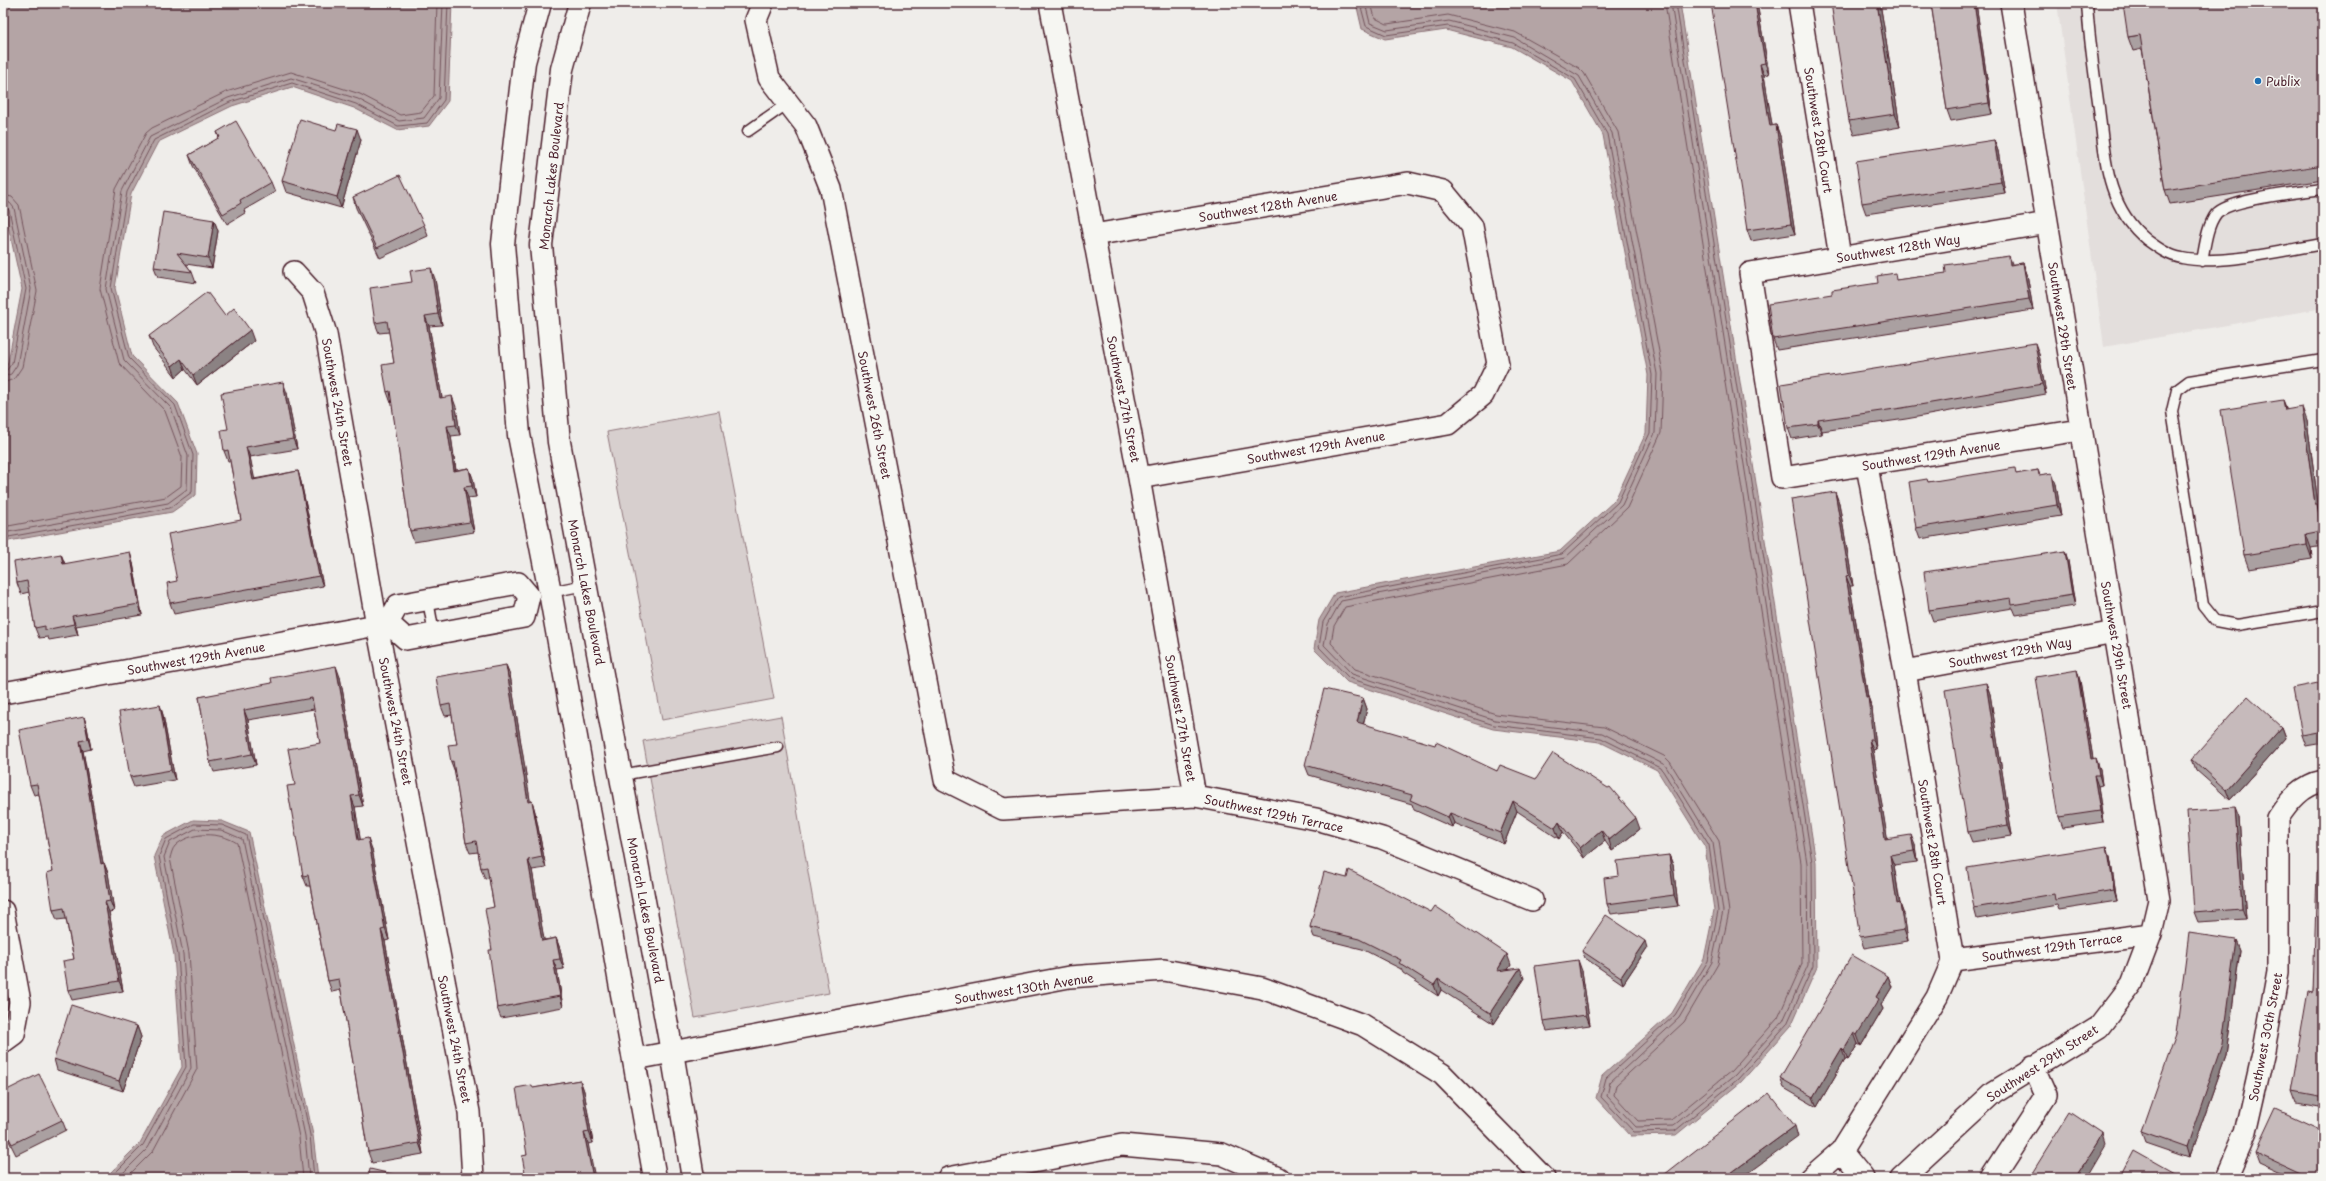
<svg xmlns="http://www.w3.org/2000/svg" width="2326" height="1181" font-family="'Playpen Sans',sans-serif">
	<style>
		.built { fill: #e3dedc }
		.green { fill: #d7cfce; stroke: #90777c }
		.water { fill: #b4a4a5; stroke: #8a6f74 }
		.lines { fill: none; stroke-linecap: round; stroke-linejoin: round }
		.shore { stroke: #74545c; stroke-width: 1 }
		.service-casing { stroke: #4a1f2b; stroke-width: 13 }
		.minor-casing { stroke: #4a1f2b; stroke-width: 24 }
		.tertiary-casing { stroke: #4a1f2b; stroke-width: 25 }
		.service { stroke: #f6f6f2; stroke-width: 10 }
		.minor { stroke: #f6f6f2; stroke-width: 21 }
		.tertiary { stroke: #f6f6f2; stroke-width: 22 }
		.wall { fill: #aaa0a1; stroke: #4a1f2b }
		.shaded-wall { fill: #8b8283; stroke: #4a1f2b }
		.building { fill: #c6babb; stroke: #4a1f2b }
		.poi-dot { fill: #1f6fb2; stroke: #f6f6f2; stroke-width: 1.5 }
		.labels { text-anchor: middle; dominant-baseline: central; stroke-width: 3; stroke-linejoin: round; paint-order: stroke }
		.poi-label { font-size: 12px; fill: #4a1f2b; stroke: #f6f6f2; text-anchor: start }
		.street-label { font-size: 12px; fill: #4a1f2b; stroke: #f6f6f2 }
	</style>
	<rect width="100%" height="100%" fill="#efedea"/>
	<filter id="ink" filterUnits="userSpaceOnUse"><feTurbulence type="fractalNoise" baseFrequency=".025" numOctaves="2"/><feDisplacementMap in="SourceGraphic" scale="8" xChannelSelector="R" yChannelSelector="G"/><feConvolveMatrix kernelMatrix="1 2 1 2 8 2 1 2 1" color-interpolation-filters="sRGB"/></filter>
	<g filter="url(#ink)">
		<!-- built -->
		<path class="built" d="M2057 3H2323V308L2104 347Z"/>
		<!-- green -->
		<path class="green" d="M719 411 774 699 662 720 607 432Z
			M781 716 829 993 695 1018 643 741Z"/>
		<!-- water -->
		<path class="water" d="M8 3H452L448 101 429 126 397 130 354 108 292 87 232 106 158 142 131 194 115 288 132 356 178 403 197 454 196 495 172 512 3 542V370L8 362 22 289 3 202V4Z
			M1356 3H1680L1816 862 1817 967 1791 1026 1741 1082 1676 1135 1631 1136 1596 1098 1602 1076 1672 1013 1704 959 1714 910 1705 847 1657 770 1600 742 1493 729 1347 682 1314 649 1319 620 1335 593 1560 551 1615 500 1646 433 1648 375 1603 135 1572 81 1512 47 1446 30 1385 39 1362 29Z
			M193 820 222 821 249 832 313 1135 318 1178H105L140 1143 182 1067 174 955 154 856 163 836Z"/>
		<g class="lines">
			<!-- shore -->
			<path class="shore" d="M1360 3 1366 26 1386 35 1448 26 1513 43 1575 79 1607 134 1652 375 1650 433 1618 502 1562 554 1338 597 1323 622 1319 647 1349 678 1494 725 1601 738 1661 768 1709 845 1718 911 1708 961 1675 1015 1606 1078 1601 1097 1634 1132 1675 1131 1738 1079 1787 1024 1813 966 1812 862 1676 3
				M1365 3 1370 23 1387 30 1449 21 1515 38 1579 76 1612 133 1657 374 1655 433 1622 505 1565 558 1341 601 1328 624 1324 645 1352 674 1495 720 1602 733 1665 765 1713 843 1723 911 1712 962 1679 1018 1610 1082 1607 1096 1636 1127 1673 1126 1735 1075 1783 1021 1808 965 1807 863 1671 3
				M1371 3 1375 18 1387 24 1448 15 1515 32 1579 68 1584 73 1618 132 1663 373 1661 433 1627 508 1568 564 1345 607 1334 626 1331 643 1355 669 1496 714 1604 727 1664 756 1670 762 1719 841 1729 912 1718 964 1684 1022 1616 1085 1614 1095 1638 1121 1671 1120 1731 1071 1778 1018 1802 964 1801 863 1665 3
				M3 195 12 197 19 205 37 291 22 367 14 379 3 383
				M3 201 10 203 14 208 31 289 17 365 11 374 3 377
				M3 206 9 210 26 289 12 363 7 370 3 372
				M3 527 166 497 181 486 182 457 165 411 119 363 100 289 116 189 146 133 152 128 226 92 291 72 360 94 400 115 421 112 434 96 437 3
				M3 533 168 503 187 489 188 456 171 408 124 360 106 289 122 191 150 137 228 98 291 78 358 99 399 121 424 118 439 98 443 3
				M3 538 170 508 192 492 193 455 175 405 129 358 111 288 127 192 154 140 230 102 292 83 356 104 398 126 427 123 444 100 448 3
				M110 1178 143 1145 186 1067 178 955 159 856 166 839 194 824 222 825 246 835 310 1135 314 1178
				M118 1178 148 1148 191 1068 183 954 164 857 170 842 195 829 221 830 242 839 305 1136 309 1178
				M126 1178 153 1151 197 1069 189 953 170 858C171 855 172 849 175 846 190 831 220 832 237 843L299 1137 303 1178"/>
			<!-- service casing -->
			<g class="service-casing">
				<path id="service" d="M2087 3C2089 38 2094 73 2099 108 2105 157 2106 207 2147 240 2158 248 2169 256 2182 258 2220 266 2284 250 2323 244
					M748 131 788 103
					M2202 261C2205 246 2207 226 2216 214 2228 199 2302 192 2323 189
					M2323 360 2189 381 2177 390 2172 411 2203 605 2216 621 2237 625 2323 611
					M550 592 585 585
					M428 600 434 634
					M621 775 778 747"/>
			</g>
			<!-- minor casing -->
			<g class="minor-casing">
				<path id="minor" d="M763 3 756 20 769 78 806 126 831 189 945 780 1003 809 1195 796 1316 819 1382 838 1532 900
					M1050 3 1139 478 1195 796
					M1799 3 1840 257
					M2047 223 1750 273 1782 478 2080 430
					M1093 235 1408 183 1443 191 1472 226 1498 364 1483 395 1448 424 1139 478
					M294 272 313 293 326 334 377 625 469 1112 473 1178
					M518 583 529 596 524 617 406 639 388 623 398 605Z
					M1905 671 2115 632
					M3 693 388 623
					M3 911 20 1002 14 1034 3 1042
					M1953 960 2151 934
					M635 1059 1069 977 1164 970 1262 988 1363 1025 1442 1074 1544 1178
					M1841 1151 1863 1178
					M948 1178 1122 1145 1222 1154 1278 1178
					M1810 1178 1841 1151 1937 997 1953 960 1905 671 1867 466
					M1901 1178 1994 1092 2099 1027 2132 984 2151 934 2159 900 2011 3
					M1992 1178 2046 1095 2033 1066
					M2226 1178 2245 1134 2264 1050 2278 972V818C2289 801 2302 785 2323 781"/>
			</g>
			<!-- tertiary casing -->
			<g class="tertiary-casing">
				<path id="tertiary" d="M540 3 524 62 503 244 519 435 550 592 655 1178
					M580 3 562 69 541 245 559 442 672 1052 693 1178"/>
			</g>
			<!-- service -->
			<use href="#service" class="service"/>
			<!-- minor -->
			<use href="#minor" class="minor"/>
			<!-- tertiary -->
			<use href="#tertiary" class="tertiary"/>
		</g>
		<!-- wall -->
		<path class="wall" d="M1757 3 1769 74 1764 75 1772 126 1776 125 1780 136 1795 234 1751 241 1747 230Z
			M1880 3 1900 127 1854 135 1849 121Z
			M1931 3H1976L1992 114 1951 121 1947 110Z
			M2323 3V180L2170 204 2165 190 2142 49 2133 51 2128 37Z
			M336 130 361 140 341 208 286 192 282 181Z
			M217 132 271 182 275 192 244 210 245 213 227 224 193 166 189 155 219 138Z
			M1994 140 1998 151 2005 193 1866 214 1862 203Z
			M353 197 424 225 428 236 380 258 356 208Z
			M214 220 218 231 212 268 186 264 192 272 196 283 158 277 154 267Z
			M2023 263 2027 274 2033 310 1777 350 1773 339 1832 294 1897 280Z
			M435 279 442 325 429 326 442 398 456 407 460 435 451 436 456 470 469 468 473 479 476 497 468 498 474 532 414 542 410 531 392 402 391 403 387 392 394 363 389 332 379 333 375 323Z
			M225 316 254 341 197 385 185 369 176 377 153 347 149 336Z
			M2039 354 2046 394 1906 419 1822 431V434L1792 439 1788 428Z
			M287 393 297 449 250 457 254 479 298 471 301 482 323 586 174 614 170 603 177 581 241 520 230 461H228L224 451 228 429Z
			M2283 400 2287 410 2307 421 2319 511 2322 519 2323 525V546L2311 548 2312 559 2249 569 2244 555Z
			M2038 470 2040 475 2056 484 2061 516 1920 539 1916 528 1928 482 2017 474Z
			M1835 492 1839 503 1850 567 1853 586H1850L1868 697 1872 708 1876 749 1873 750 1887 838 1915 845 1917 862 1894 865 1900 903 1904 914 1908 941 1864 948 1860 937Z
			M2065 551 2068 561 2075 606 2016 615 2013 608 1933 621 1929 610Z
			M61 554 65 564 133 563 142 615 76 626 78 635 49 640 48 637 39 638 35 628 29 592 21 594 17 583Z
			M3 622 7 643 3 644Z
			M506 665 510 675 530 801H532L535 812 546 868 532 870 544 940 556 938 560 949 564 969 557 970 563 1007 501 1018 497 1008 492 950 494 907 489 878 485 879 481 868 478 852 470 853 466 843 455 772 451 762 457 744 452 715 445 716 441 706Z
			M2077 670 2080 681 2093 759 2100 769 2102 785 2098 786 2103 822 2063 828 2059 817Z
			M340 677 363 806 355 807 360 839 372 849 389 940 385 941 423 1154 372 1163 368 1152 341 990 332 992 328 981 310 886H307L303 876 295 785 320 743 314 709 248 720 256 765 214 772 210 762 199 697Z
			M2323 682V743L2306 746 2302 735Z
			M1986 683 1990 694 2012 836 1972 842 1968 832Z
			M1363 698 1367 709 1363 724 1497 771 1640 829 1612 851 1605 841 1584 858 1563 832 1559 839 1517 811 1504 844 1454 823 1452 827 1414 810 1412 804 1309 775 1305 765Z
			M160 705 163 715 175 780 134 787 130 777Z
			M84 717 87 727 91 749 83 751 103 863H104L108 873 114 911 109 912 123 991 72 1000 68 990 74 959 66 919 57 920 53 910V871L39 794 34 795 30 785Z
			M2282 727 2286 738 2230 800 2196 770 2192 759Z
			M2239 818 2246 919 2198 922 2194 912Z
			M1669 855 1673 865 1678 906 1611 914 1607 904 1619 876Z
			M2110 857 2117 901 2059 910 2057 905 1977 919 1974 908Z
			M2323 872V1108L2295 1103 2291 1092 2313 993Z
			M1431 912 1511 965 1508 969 1524 978 1494 1024 1441 990 1438 996 1403 973 1401 969 1362 949 1314 937 1310 927Z
			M2236 940 2240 950 2226 1055 2190 1157 2146 1142 2142 1131Z
			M1647 948 1623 984 1585 958 1582 951Z
			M1582 971 1590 1025 1547 1031 1543 1021Z
			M1888 976 1892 987 1881 1005 1883 1009 1861 1046 1858 1044 1848 1060 1845 1059 1817 1107 1784 1088 1780 1078Z
			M137 1026 141 1037 123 1091 57 1070 54 1059Z
			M580 1080 584 1091 593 1143 527 1155 534 1088Z
			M3 1092 62 1120 66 1130 16 1155 3 1129Z
			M2255 1152 2323 1178H2292L2259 1163Z"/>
		<!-- shaded-wall -->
		<path class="shaded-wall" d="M1755 3H1757L1769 74 1765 63Z
			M1877 3H1880L1900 127 1895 114Z
			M1974 3H1976L1992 114 1989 103Z
			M1760 64 1764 75 1774 137 1770 126Z
			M1776 125 1780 136 1795 234 1791 224Z
			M357 129 361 140 341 208 337 197Z
			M1994 140 1998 151 2005 193 2001 182Z
			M214 220 218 231 212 268 208 258Z
			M2009 256 2013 266 2010 265Z
			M2023 263 2027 274 2033 310 2029 299Z
			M431 268 435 279 442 325 438 314Z
			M425 316 429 326 444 409 440 398Z
			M250 330 254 341 197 385 193 375Z
			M2035 343 2039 354 2046 394 2042 384Z
			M181 359 185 369 176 377 172 366Z
			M283 382 287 393 297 449 293 439Z
			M452 396 456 407 460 435 456 425Z
			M2283 400 2288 414 2285 410Z
			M2302 407 2307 421 2319 511 2322 519 2323 525V536L2321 531 2315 505Z
			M1818 420 1822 431V434L1818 424Z
			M447 426 451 436 457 481 454 471Z
			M246 447 250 457 257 490 253 480Z
			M469 468 473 479 476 497 472 486Z
			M298 471 301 482 323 586 319 576Z
			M2052 473 2056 484 2061 516 2057 505Z
			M464 487 468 498 474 532 470 522Z
			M1835 492 1839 503 1850 567 1853 586 1849 575Z
			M2306 534 2311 548 2312 559 2307 545Z
			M2065 551 2068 561 2075 606 2072 595Z
			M130 552 133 563 142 615 139 604Z
			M61 554 65 565 63 564Z
			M1846 576 1850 586 1869 704 1868 697 1872 708 1876 749 1873 739Z
			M72 616 76 626 78 635 74 624Z
			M3 622 7 643 3 633Z
			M506 665 510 675 532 812 528 802Z
			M336 666 340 677 363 806 359 795Z
			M2077 670 2080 681 2095 770 2091 759Z
			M1986 683 1990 694 2012 836 2008 825Z
			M1363 698 1367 709 1361 733 1357 722Z
			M160 705 163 715 175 780 171 770Z
			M244 710 248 720 256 765 252 754Z
			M84 717 87 727 91 749 88 739Z
			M2282 727 2286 738 2230 800 2226 790Z
			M1869 739 1873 750 1889 849 1885 839Z
			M80 741 83 751 105 874 101 864Z
			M2096 758 2100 769 2102 785 2099 775Z
			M2094 775 2098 786 2103 822 2100 811Z
			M351 796 355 807 362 850 358 840Z
			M532 801 535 812 546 868 542 857Z
			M1513 801 1517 811 1504 844 1500 833Z
			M2235 808 2239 818 2246 919 2242 908Z
			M1450 813 1454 823 1452 827 1448 817Z
			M1636 818 1640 829 1612 851 1609 840Z
			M1559 822 1563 832 1559 839 1555 828Z
			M1601 830 1605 841 1584 858 1580 848Z
			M1911 835 1915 845 1917 862 1914 851Z
			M368 838 372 849 389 940 385 929Z
			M2107 846 2110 857 2117 901 2114 890Z
			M1669 855 1673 865 1678 906 1674 895Z
			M1890 855 1894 865 1901 914 1897 904Z
			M528 860 532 870 546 951 542 941Z
			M104 863 108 873 114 911 110 901Z
			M105 902 109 912 123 991 119 981Z
			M1900 903 1904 914 1908 941 1904 930Z
			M381 930 385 941 423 1154 419 1143Z
			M556 938 560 949 564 969 560 959Z
			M2236 940 2240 950 2226 1055 2190 1157 2187 1147Z
			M1645 941 1647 948 1623 984 1621 977Z
			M1507 954 1511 965 1500 982 1497 971Z
			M553 960 557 970 563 1007 560 996Z
			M1578 960 1582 971 1590 1025 1586 1015Z
			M1520 968 1524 978 1494 1024 1490 1013Z
			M1888 976 1892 987 1881 1005 1883 1009 1861 1046 1857 1035 1876 997Z
			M1438 979 1441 990 1438 996 1434 985Z
			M137 1026 141 1037 123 1091 119 1081Z
			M1854 1033 1858 1044 1848 1060 1844 1050Z
			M1842 1048 1845 1059 1817 1107 1813 1097Z
			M580 1080 584 1091 593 1143 589 1132Z
			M1795 1126 1798 1137 1742 1178H1724Z
			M584 1133 588 1143 595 1178H593Z
			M2103 1134 2106 1144 2086 1178H2075Z
			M2174 1174 2176 1178H2172Z"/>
		<!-- building -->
		<path class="building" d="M1711 3H1755L1765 63 1760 64 1770 126 1776 125 1791 224 1747 230Z
			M1831 3H1877L1895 114 1849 121Z
			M1931 3H1974L1989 103 1947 110Z
			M2123 3H2323V165L2165 190 2140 35 2128 37Z
			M300 119 336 130 338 124 357 129 337 197 282 181Z
			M236 121 271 182 240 200 241 203 223 214 189 155 220 137 217 132Z
			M1994 140 2001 182 1862 203 1856 161Z
			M400 175 424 225 377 248 353 197Z
			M163 212 214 220 208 258 177 253 192 272 154 267Z
			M2009 256 2010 265 2023 263 2029 299 1773 339 1768 304 1832 294V290L1878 283 1877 276 1895 273 1896 280 1946 273 1945 265Z
			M431 268 438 314 425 316 440 398 452 396 456 425 447 426 454 471 469 468 472 486 464 487 470 522 410 531 390 391 387 392 382 365 394 363 387 321 375 323 370 288 412 282 410 271Z
			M207 292 225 316 234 308 250 330 193 375 181 359 172 366 149 336Z
			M2035 343 2042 384 1902 408 1818 420V424L1788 428 1781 384Z
			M283 382 293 439 246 447 253 480 298 471 319 576 170 603 167 583 177 581 168 534 241 520 228 450 224 451 221 430 228 429 221 393Z
			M2283 400 2285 410 2302 407 2315 505H2317L2321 531 2306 534 2307 545 2244 555 2221 410Z
			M2015 468 2016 474 2038 470 2039 475 2052 473 2057 505 1916 528 1909 482 1927 479 1928 482Z
			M1835 492 1846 556 1849 575 1846 576 1866 697H1868L1873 739H1869L1885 839 1911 835 1914 851 1890 855 1897 904 1900 903 1904 930 1860 937 1791 499Z
			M2065 551 2072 595 2012 605 2011 598 1929 610 1924 572Z
			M130 552 139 604 72 616 74 624 45 630V626L35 628 27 581 17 583 14 562 61 554 63 564Z
			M506 665 528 802 532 801 542 857 528 860 542 941 556 938 560 959 553 960 560 996 497 1008 489 950H492L485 909 494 907 487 867 481 868 476 841 466 843 453 761 451 762 448 745 457 744 450 704 441 706 436 677Z
			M336 666 359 795 351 796 358 840 368 838 385 929 381 930 419 1143 368 1152 339 979 328 981 308 875 303 876 287 786 295 785 288 749 320 743 312 698 244 710 252 754 210 762 199 697 272 683 271 678Z
			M2077 670 2091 759 2096 758 2099 775H2094L2100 811 2059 817 2036 677Z
			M2323 682V731L2302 735 2293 688Z
			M1986 683 2008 825 1968 832 1945 690Z
			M1324 689 1363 698 1357 722 1435 745 1436 742 1497 771 1500 765 1536 779 1553 753 1608 788 1610 787 1636 818 1609 840 1601 830 1580 848 1559 822 1555 828 1513 801 1500 833 1450 813 1448 817 1410 800 1412 795 1305 765Z
			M2248 696 2282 727 2226 790 2192 759Z
			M160 705 171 770 130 777 119 712Z
			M84 717 88 739 80 741 101 864 104 863 110 901 105 902 119 981 68 990 63 961 74 959 64 908 53 910 47 873 53 871 37 784 30 785 19 730Z
			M2235 808 2242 908 2194 912 2187 811Z
			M2107 846 2114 890 2055 900 2054 894 1974 908 1967 868Z
			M1669 855 1674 895 1607 904 1604 878 1619 876 1617 861Z
			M1349 870 1431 912 1435 906 1507 954 1497 971 1520 968 1490 1013 1438 979 1434 985 1399 963 1401 960 1359 939 1310 927 1324 872 1347 878Z
			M2317 872H2323V1098L2291 1092 2308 992 2313 993Z
			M1606 915 1645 941 1621 977 1582 951Z
			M2189 933 2236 940 2222 1044 2187 1147 2142 1131 2176 1034Z
			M1852 955 1888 976 1876 997 1879 999 1857 1035 1854 1033 1844 1050 1842 1048 1813 1097 1780 1078Z
			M1578 960 1586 1015 1543 1021 1535 966Z
			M71 1005 137 1026 119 1081 54 1059Z
			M39 1074 62 1120 12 1144 3 1126V1092Z
			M580 1080 589 1132 584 1133 593 1178H526L522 1156 527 1155 516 1088 532 1085 533 1088Z
			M1769 1093 1795 1126 1724 1178H1660Z
			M2275 1109 2323 1131V1178H2311L2255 1152Z
			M2070 1112 2103 1134 2075 1178H2029Z
			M2133 1151 2174 1174 2172 1178H2119Z
			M370 1169 409 1178H368Z"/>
	</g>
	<!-- markers -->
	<circle class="poi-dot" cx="2258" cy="81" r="4"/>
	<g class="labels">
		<!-- poi labels -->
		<g class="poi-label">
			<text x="2266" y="81">Publix</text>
		</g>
		<!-- street labels -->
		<g class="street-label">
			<text transform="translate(1819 130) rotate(81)">Southwest 28th Court</text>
			<text transform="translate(551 176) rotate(-84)">Monarch Lakes Boulevard</text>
			<text transform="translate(1268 206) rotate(-9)">Southwest 128th Avenue</text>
			<text transform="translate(1898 248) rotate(-9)">Southwest 128th Way</text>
			<text transform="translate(2063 326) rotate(81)">Southwest 29th Street</text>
			<text transform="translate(1124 399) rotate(79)">Southwest 27th Street</text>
			<text transform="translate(338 402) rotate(80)">Southwest 24th Street</text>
			<text transform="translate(875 415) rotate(79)">Southwest 26th Street</text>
			<text transform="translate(1316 447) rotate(-10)">Southwest 129th Avenue</text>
			<text transform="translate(1931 455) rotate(-9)">Southwest 129th Avenue</text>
			<text transform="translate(587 592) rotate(79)">Monarch Lakes Boulevard</text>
			<text transform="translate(2117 645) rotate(80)">Southwest 29th Street</text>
			<text transform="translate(2010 652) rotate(-10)">Southwest 129th Way</text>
			<text transform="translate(196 658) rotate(-10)">Southwest 129th Avenue</text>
			<text transform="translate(1181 718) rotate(80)">Southwest 27th Street</text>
			<text transform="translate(396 721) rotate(79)">Southwest 24th Street</text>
			<text transform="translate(1274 813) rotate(12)">Southwest 129th Terrace</text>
			<text transform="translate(1933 842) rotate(81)">Southwest 28th Court</text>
			<text transform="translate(646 910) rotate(79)">Monarch Lakes Boulevard</text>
			<text transform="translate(2052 947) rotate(-8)">Southwest 129th Terrace</text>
			<text transform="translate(1024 988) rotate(-9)">Southwest 130th Avenue</text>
			<text transform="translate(2265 1037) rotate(-79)">Southwest 30th Street</text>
			<text transform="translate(455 1039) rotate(79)">Southwest 24th Street</text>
			<text transform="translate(2042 1063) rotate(-33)">Southwest 29th Street</text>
		</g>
	</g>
	<!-- margin -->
	<rect width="2326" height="1181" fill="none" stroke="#f6f6f2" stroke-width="16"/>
	<rect x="8" y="8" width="2310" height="1165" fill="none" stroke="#4a1f2b" stroke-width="1.5" filter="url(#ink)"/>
</svg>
